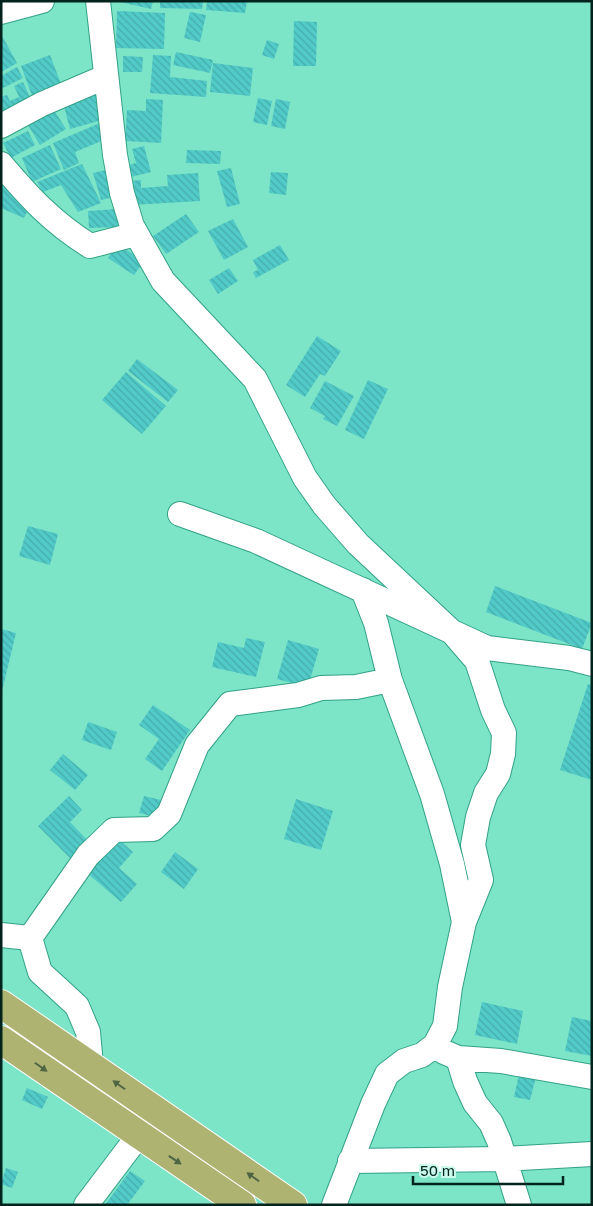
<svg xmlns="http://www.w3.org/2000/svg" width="593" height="1206" font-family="'Golos Text',sans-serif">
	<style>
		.building { fill: url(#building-back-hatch) }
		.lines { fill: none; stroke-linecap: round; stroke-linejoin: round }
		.minor-casing { stroke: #33a187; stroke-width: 26 }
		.trunk-casing { stroke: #fff; stroke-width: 30 }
		.minor { stroke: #fff; stroke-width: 24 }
		.trunk { stroke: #aeb372; stroke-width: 28 }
		.oneway { fill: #4f6443 }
	</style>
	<defs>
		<pattern id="building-back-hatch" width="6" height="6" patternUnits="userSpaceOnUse" patternTransform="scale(1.25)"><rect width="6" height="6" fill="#51cac8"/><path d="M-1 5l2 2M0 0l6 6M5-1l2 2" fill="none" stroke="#45adab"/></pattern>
	</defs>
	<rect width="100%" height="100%" fill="#7ce4c7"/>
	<!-- building -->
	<path class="building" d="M116 1H153L151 9Z
		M160 1H203L202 9 160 8Z
		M207 1H247L245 13 206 10Z
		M117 11 165 13 164 49 116 48Z
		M190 12 206 15 200 42 184 38Z
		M294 21 317 22 316 66H293Z
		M1 34 17 63 1 72Z
		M267 40 279 44 274 59 262 55Z
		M176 52 213 60 210 73 173 65Z
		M50 55 63 89 34 101 21 66Z
		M153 55 171 56 170 77 207 81 206 97 150 93Z
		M123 56 143 57 142 72H123Z
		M213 63 253 68 250 96 210 92Z
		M17 67 23 78 1 89V76Z
		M23 82 33 104 3 116 1 97 7 95 10 101 19 97 14 86Z
		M101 88 109 118 70 129 62 99Z
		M258 98 272 101 267 125 253 122Z
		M146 99 163 100 161 143 125 141 127 110 146 111Z
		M276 99 290 102 285 129 271 126Z
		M50 104 66 129 40 145 25 120Z
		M107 120 106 139 75 152 79 163 64 170 53 143Z
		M28 131 35 145 11 158 3 143Z
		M50 145 61 169 32 182 22 158Z
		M144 146 151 172 127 178 124 166 136 163 132 149Z
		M187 150 221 151 220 164 186 163Z
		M82 164 101 203 78 212 61 185 43 192 37 182Z
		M231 168 240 204 227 207 217 171Z
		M110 169 118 196 101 200 93 173Z
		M271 172 288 173 286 195 269 193Z
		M198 173 200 201 131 205 130 181 141 180V188L168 186 167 175Z
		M1 174 32 202 24 218 1 208Z
		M117 209 118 227 89 228 88 211Z
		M186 214 199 232 166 254 153 236Z
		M233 219 248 247 224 260 208 231Z
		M117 244 144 261 134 275 108 258Z
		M280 245 289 260 256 278 253 272 258 270 253 260Z
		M229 268 238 281 218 294 209 280Z
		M317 336 341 351 325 376 320 374 305 397 286 385Z
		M137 359 178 390 168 402 128 371Z
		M126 372 166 406 142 434 102 400Z
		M368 380 388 389 364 439 345 430Z
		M325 381 354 396 337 426 323 419 325 416 310 408Z
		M28 526 58 534 50 565 19 556Z
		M495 586 592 623 582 649 486 612Z
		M1 629 16 633 2 691H1Z
		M246 638 265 642 256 677 212 667 218 642 244 648Z
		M288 640 319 649 308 687 277 679Z
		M588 684 592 685V780L560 770Z
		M153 705 190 730 162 771 145 759 159 739 139 725Z
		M88 722 117 732 111 750 82 740Z
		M63 754 88 775 75 790 50 770Z
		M69 796 82 810 70 822 90 843 72 860 38 826Z
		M144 796 165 801 160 818 139 813Z
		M296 799 333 811 321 850 284 839Z
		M117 838 133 852 119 868 137 884 121 902 87 873Z
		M175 852 198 869 184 889 161 872Z
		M482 1002 523 1011 517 1044 475 1035Z
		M572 1017 592 1021V1056L565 1051Z
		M519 1074 536 1077 530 1100 514 1097Z
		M27 1088 48 1097 42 1109 22 1100Z
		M6 1168 18 1172 12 1188 1 1184Z
		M130 1171 145 1181 127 1205H105Z"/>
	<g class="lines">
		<!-- minor casing -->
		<g class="minor-casing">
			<path id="minor" d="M98 1 115 155 122 193 132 226 163 281 255 379 305 478 324 505 358 544 452 632 477 661 493 710 504 733 503 754 498 774 486 793 478 817 473 845 481 880 464 922 450 987 445 1026 435 1045 422 1055 404 1061 387 1074 373 1104 334 1205
				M1 12 42 1
				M1 126 42 104 105 77
				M1 164C30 198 52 222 90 246L136 234
				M180 514 256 541 487 648 569 658 592 664
				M363 590 376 623 390 680 432 794 452 864 464 922
				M1 935 30 938
				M30 938 88 855 114 830 153 829 169 814 197 745 230 704 298 695 321 688 356 687 390 680
				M30 938 40 972 77 1006 88 1032 91 1065
				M435 1045 444 1052 458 1058 501 1061 592 1077
				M458 1058 465 1081 475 1103 491 1123 499 1141 519 1205
				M350 1161 505 1159 592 1154
				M86 1205 139 1135"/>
		</g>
		<!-- trunk casing -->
		<g class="trunk-casing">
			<path id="trunk" d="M1 1004 293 1205
				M1 1040 242 1205"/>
		</g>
		<!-- minor -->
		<use href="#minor" class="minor"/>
		<!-- trunk -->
		<use href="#trunk" class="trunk"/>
	</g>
	<!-- one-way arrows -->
	<defs><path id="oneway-solid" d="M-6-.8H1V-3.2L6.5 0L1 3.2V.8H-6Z" transform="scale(1.25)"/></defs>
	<g class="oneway">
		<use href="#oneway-solid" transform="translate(41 1067) rotate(35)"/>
		<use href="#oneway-solid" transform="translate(119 1085) rotate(-145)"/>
		<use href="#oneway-solid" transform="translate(175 1160) rotate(34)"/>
		<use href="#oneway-solid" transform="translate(253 1177) rotate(-145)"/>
	</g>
	<!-- border -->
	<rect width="593" height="1206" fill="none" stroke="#02241c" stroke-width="5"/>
	<!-- scale -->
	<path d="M413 1176v8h150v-8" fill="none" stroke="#02241c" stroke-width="2.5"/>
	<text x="420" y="1176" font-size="15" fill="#02241c" stroke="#cafaeb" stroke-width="4" paint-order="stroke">50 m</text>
</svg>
